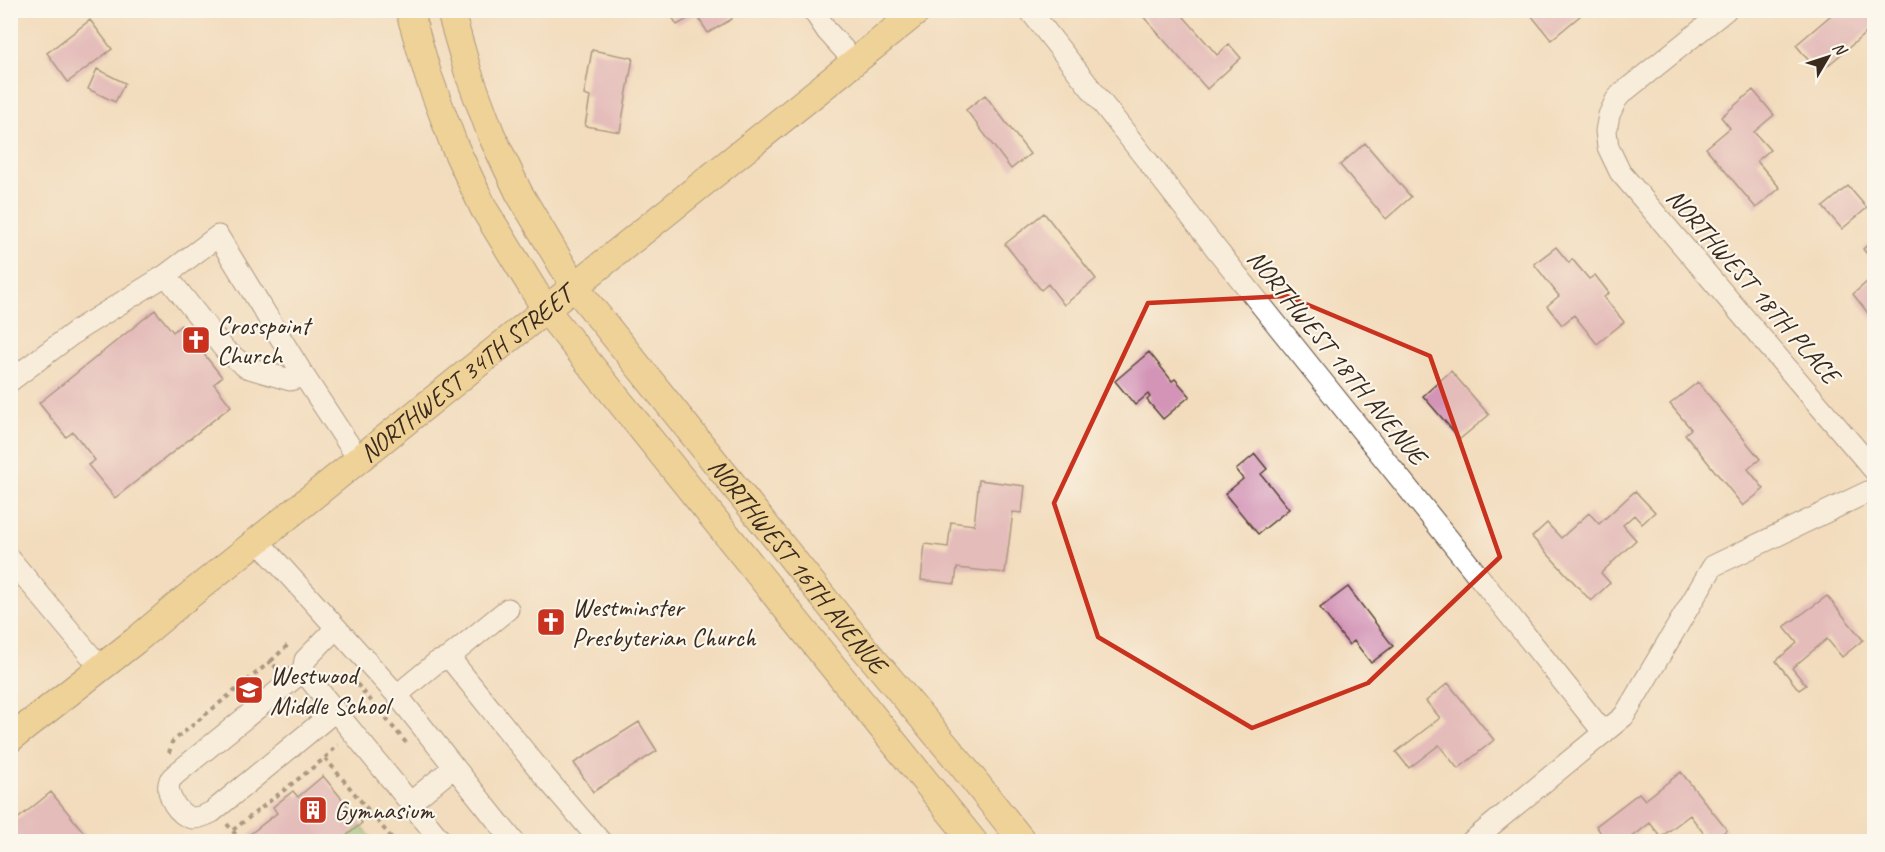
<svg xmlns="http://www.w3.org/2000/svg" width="1885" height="852" font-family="Caveat,sans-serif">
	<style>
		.green { fill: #82c781; stroke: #5e7850; stroke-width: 1.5 }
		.building { fill: #d394b7 }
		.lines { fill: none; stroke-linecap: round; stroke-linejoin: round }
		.minor-casing { stroke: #564536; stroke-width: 23 }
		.major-casing { stroke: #564536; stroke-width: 29 }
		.path { stroke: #564536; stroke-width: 4; stroke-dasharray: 4.5 4.5; stroke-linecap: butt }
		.minor { stroke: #fff; stroke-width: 21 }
		.major { stroke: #ecc669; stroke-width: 27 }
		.marked { fill: none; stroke: #c8321e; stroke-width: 4.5; stroke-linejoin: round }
		.labels { text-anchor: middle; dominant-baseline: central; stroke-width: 4.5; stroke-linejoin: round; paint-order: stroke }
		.street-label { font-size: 26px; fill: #3b2a1e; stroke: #fbf7ec }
		.poi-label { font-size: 26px; fill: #3b2a1e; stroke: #fbf7ec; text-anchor: start }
	</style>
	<rect width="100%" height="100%" fill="#fbf7ec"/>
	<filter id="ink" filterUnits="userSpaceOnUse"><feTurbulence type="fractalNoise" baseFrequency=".0167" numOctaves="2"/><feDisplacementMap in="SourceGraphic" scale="12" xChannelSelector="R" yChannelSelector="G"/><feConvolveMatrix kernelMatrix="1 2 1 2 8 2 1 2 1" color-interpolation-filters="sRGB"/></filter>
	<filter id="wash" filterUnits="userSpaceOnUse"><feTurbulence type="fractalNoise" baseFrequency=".008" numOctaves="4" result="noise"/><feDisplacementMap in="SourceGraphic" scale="24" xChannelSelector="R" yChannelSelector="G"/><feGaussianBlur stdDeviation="1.35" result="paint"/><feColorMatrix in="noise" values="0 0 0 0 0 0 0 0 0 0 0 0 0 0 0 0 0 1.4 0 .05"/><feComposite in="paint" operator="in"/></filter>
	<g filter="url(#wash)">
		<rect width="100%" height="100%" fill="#f2dcbd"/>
		<!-- green -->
		<path class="green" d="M361 826 374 841H343Z"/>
		<g id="blocks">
			<!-- building -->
			<path class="building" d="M668 10H728L732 19 708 33 696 14 677 25Z
				M1145 10H1178L1217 55 1229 44 1241 58 1207 89 1141 14Z
				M1527 10H1587L1551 40Z
				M1837 10H1868L1874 18V26L1819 73 1796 45Z
				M90 20 112 49 68 82 47 53Z
				M592 50 633 58 620 132 585 126 590 97 584 95Z
				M97 69 125 83 115 102 88 89Z
				M1753 90 1774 115 1754 132 1770 150 1757 161 1780 188 1756 208 1706 148 1730 128 1721 117Z
				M985 95 1030 154 1011 169 966 110Z
				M1365 143 1411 197 1386 219 1340 165Z
				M1848 186 1867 208 1842 229 1823 207Z
				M1044 213 1096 279 1064 305 1048 284 1041 290 1005 244Z
				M1874 239V262L1863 249Z
				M1556 247 1569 263 1572 259 1589 279 1595 275 1609 293 1604 297 1624 322 1597 344 1574 315 1562 325 1547 306 1559 296 1534 264Z
				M1874 276V321L1853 294Z
				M155 310 173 332 181 325 222 377 214 384 231 406 115 498 88 465 95 460 73 432 66 437 39 403Z
				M1149 352 1172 381 1175 379 1190 396 1163 419 1147 400 1150 397 1148 394 1135 405 1115 381Z
				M1451 371 1489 415 1460 439 1423 396Z
				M1698 382 1760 459 1748 469 1764 489 1743 506 1685 434 1691 429 1670 404Z
				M1255 454 1267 469 1261 474 1289 509 1258 534 1225 494 1243 479 1236 470Z
				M979 480 1025 486 1022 513 1013 512 1005 573 957 568 955 584 921 580 925 544 948 547 951 522 974 525Z
				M1635 491 1655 512 1642 524 1634 515 1623 525 1636 540 1601 573 1610 583 1591 601 1532 537 1547 523 1561 538 1589 513 1599 524Z
				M1348 587 1393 646 1371 663 1354 641 1349 645 1320 608Z
				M1827 596 1863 640 1842 657 1827 639 1792 668 1806 685 1799 690 1776 661 1797 643 1784 627Z
				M1448 683 1494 740 1458 769 1439 745 1409 768 1396 752 1440 718 1426 701Z
				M639 722 657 751 593 792 574 763Z
				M1681 772 1727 830 1710 842 1690 815 1661 837 1650 823 1626 842H1607L1596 826 1639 793 1645 800Z
				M323 776 362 823 339 842H254L249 835 277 813 273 807 293 791 298 797Z
				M51 792 86 835 78 842H10V825Z"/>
		</g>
	</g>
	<g filter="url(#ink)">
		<use href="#blocks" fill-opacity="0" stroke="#564536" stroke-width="1.5"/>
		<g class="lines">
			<!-- minor casing -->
			<g class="minor-casing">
				<path id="minor" d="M813 10 827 31 855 62
					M1726 10 1621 94 1616 100 1609 115 1606 131 1608 147 1620 172 1874 470
					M1031 12 1217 250 1604 733
					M304 376 290 380 246 367 225 350 166 275 218 236 304 376 359 460
					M10 381 79 329 166 275
					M258 541 397 695 514 842
					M10 559 101 668
					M336 628 305 660 303 671 442 842
					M448 658 508 609
					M303 671 177 773C175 775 172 777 170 780 164 794 179 817 193 818 199 818 206 815 212 812L335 711
					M397 695 437 662 448 658 452 661 546 778 601 842
					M410 803 454 767
					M1471 842 1624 716 1713 566 1874 489"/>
			</g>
			<!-- major casing -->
			<g class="major-casing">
				<g id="major">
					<path d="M409 10 428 75 454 145 484 209 546 310 974 842"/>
					<path id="s1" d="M450 10 468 72 491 134 519 193 575 287 863 647 961 764 1023 842"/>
					<path id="s2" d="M10 739 135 641 191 594 919 10"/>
				</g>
			</g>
			<!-- path -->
			<path class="path" d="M271 661 290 643
				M357 684 408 745
				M169 753 172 742 271 661 277 669
				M325 758 338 745
				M227 824 242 842
				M233 830 325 758 395 842"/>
			<!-- minor -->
			<use href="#minor" class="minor"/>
			<!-- major -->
			<use href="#major" class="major"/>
		</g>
	</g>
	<!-- marked area -->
	<path d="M0 0H1885V852H0ZM1287 296 1430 356 1500 557 1368 683 1252 728 1098 637 1054 503 1148 303Z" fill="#f2dcbd" fill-opacity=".55" fill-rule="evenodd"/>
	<path class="marked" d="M1287 296 1430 356 1500 557 1368 683 1252 728 1098 637 1054 503 1148 303Z"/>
	<!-- icons -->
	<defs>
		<g id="church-square" transform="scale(1.5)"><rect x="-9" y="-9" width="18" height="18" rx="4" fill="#c8321e" stroke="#fbf7ec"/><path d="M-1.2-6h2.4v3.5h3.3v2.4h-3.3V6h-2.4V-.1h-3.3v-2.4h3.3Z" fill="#fff"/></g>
		<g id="school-square" transform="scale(1.5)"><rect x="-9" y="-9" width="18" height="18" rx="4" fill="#c8321e" stroke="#fbf7ec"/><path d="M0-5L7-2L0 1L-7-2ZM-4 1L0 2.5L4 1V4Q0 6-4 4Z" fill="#fff"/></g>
		<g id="building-square" transform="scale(1.5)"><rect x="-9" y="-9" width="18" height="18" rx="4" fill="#c8321e" stroke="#fbf7ec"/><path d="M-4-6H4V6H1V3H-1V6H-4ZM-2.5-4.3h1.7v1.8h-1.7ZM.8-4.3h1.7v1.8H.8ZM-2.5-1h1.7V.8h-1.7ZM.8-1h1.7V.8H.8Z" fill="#fff"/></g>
	</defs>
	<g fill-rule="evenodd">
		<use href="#church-square" x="196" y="340"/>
		<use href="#church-square" x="551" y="622"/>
		<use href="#school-square" x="249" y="690"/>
		<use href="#building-square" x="313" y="810"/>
	</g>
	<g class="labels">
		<!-- street labels -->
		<g class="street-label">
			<text transform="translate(1753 286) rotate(49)">NORTHWEST 18TH PLACE</text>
			<text transform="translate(1337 357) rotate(51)">NORTHWEST 18TH AVENUE</text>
			<text stroke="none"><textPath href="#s2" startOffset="584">NORTHWEST 34TH STREET</textPath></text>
			<text stroke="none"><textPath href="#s1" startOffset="662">NORTHWEST 16TH AVENUE</textPath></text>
		</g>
		<!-- poi labels -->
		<g class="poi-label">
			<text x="217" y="325">Crosspoint<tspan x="217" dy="30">Church</tspan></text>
			<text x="572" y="607">Westminster<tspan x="572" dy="30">Presbyterian Church</tspan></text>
			<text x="270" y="675">Westwood<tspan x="270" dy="30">Middle School</tspan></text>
			<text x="334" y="810">Gymnasium</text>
		</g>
	</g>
	<!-- margin -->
	<rect width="1885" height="852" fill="none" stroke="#fbf7ec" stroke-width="36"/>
	<!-- north arrow -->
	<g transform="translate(1828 57) rotate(51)" stroke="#fbf7ec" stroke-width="4.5" paint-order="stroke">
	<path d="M0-4.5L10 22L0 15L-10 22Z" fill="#3b2a1e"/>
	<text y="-9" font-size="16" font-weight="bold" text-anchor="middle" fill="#3b2a1e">N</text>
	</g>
</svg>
